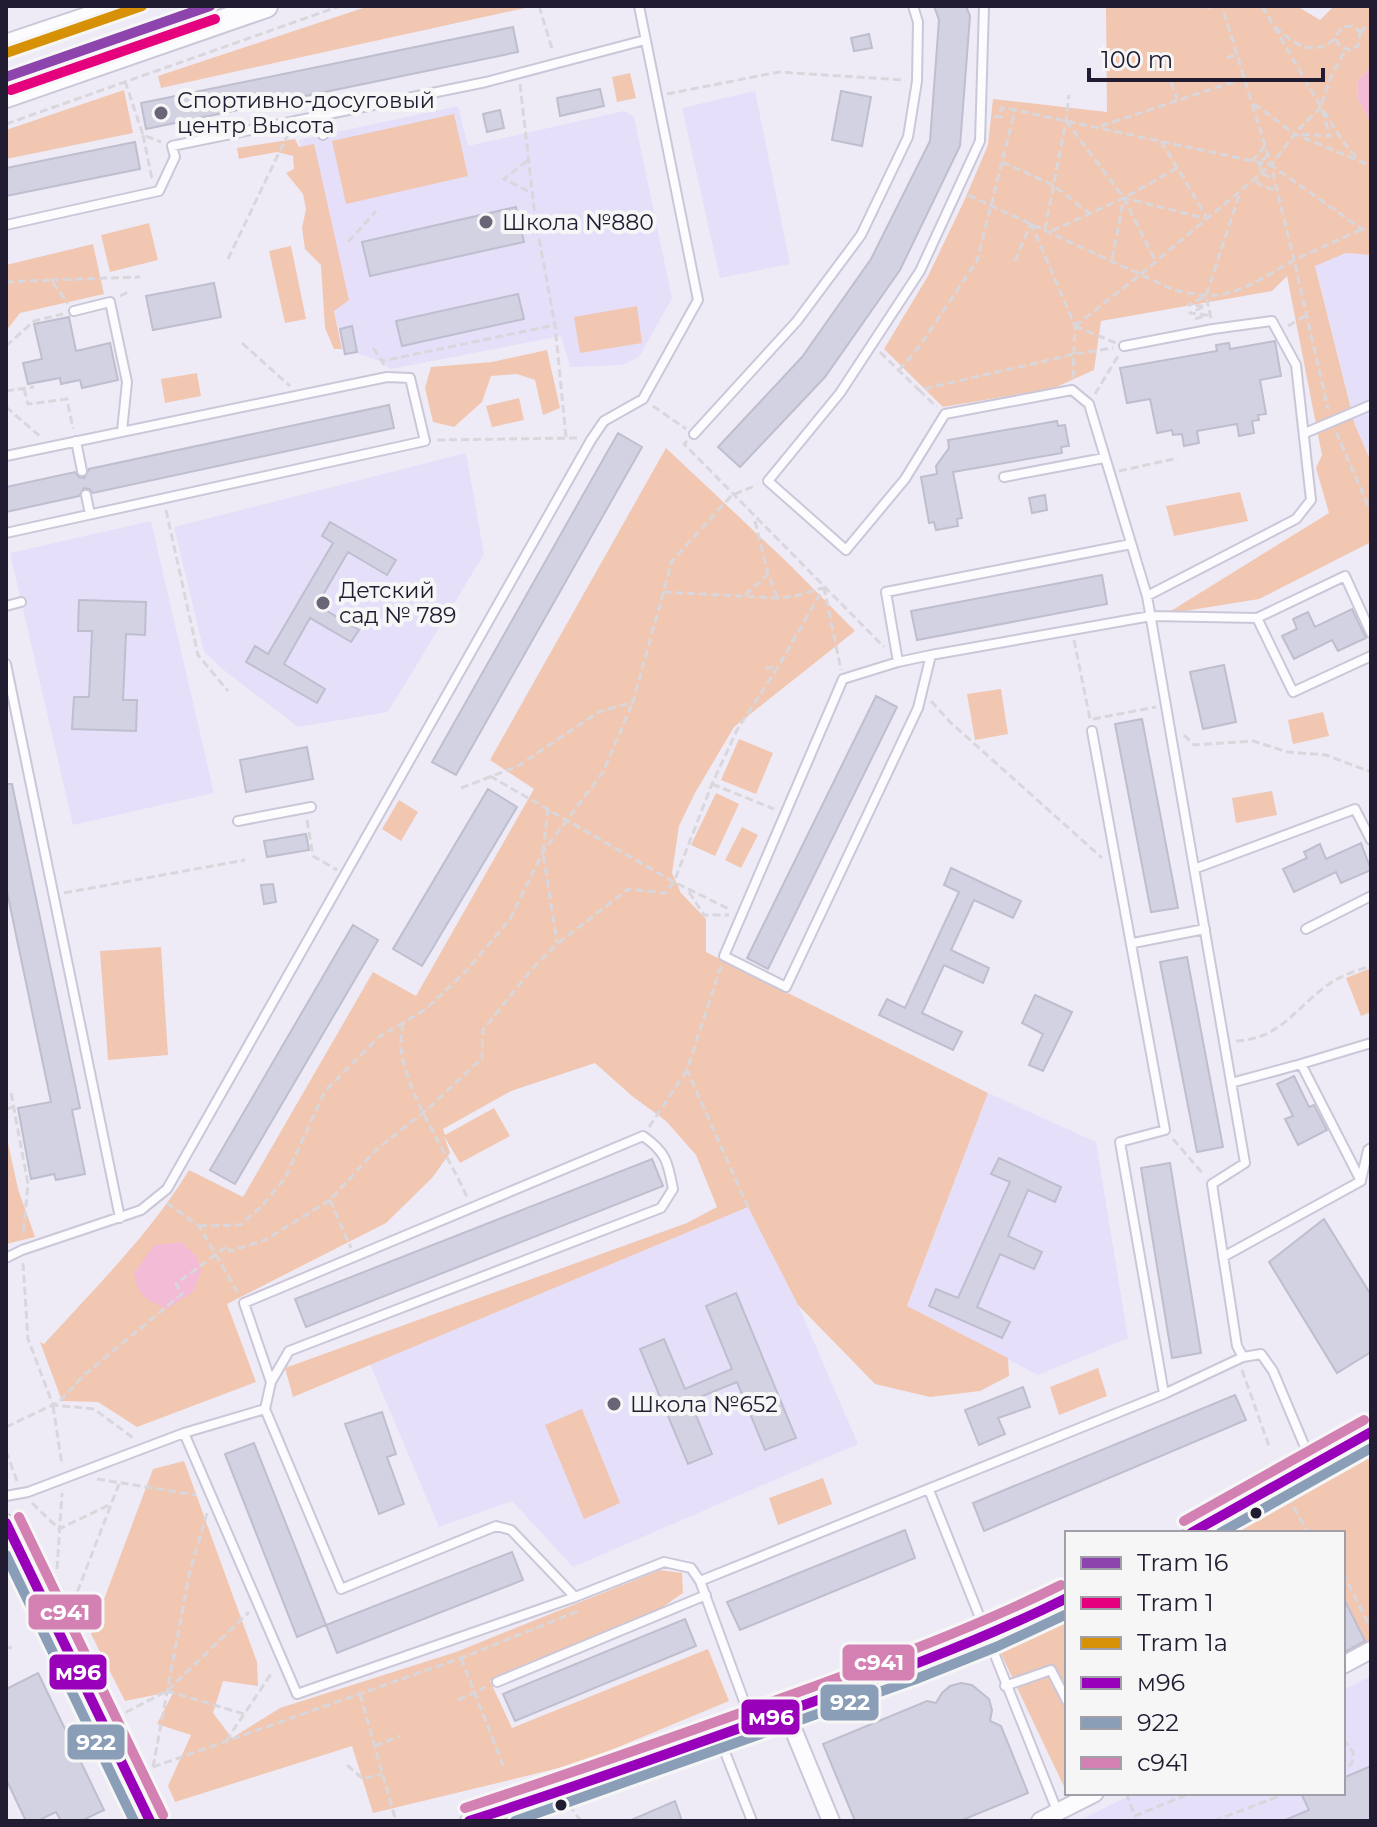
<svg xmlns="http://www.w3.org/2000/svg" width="1377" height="1827" font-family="Montserrat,sans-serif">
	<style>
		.built { fill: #e5dffa }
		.green { fill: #f1c7b1 }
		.water { fill: #f3bbd5 }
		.building { fill: #d2d2e2; stroke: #bebece; stroke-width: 2 }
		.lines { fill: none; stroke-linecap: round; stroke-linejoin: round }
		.lane-casing { stroke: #cbc7d8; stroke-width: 12 }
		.street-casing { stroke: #cbc7d8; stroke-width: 20 }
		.secondary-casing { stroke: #cbc7d8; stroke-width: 26 }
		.path { stroke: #d9d7dc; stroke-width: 3; stroke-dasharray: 8 4; stroke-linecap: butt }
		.lane { stroke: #fcfcfe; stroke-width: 8 }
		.street { stroke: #fcfcfe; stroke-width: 16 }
		.secondary { stroke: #fcfcfe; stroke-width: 22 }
		.bus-1-casing { stroke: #f6f6f6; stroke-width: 16 }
		.bus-2-casing { stroke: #f6f6f6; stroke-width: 16 }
		.bus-3-casing { stroke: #f6f6f6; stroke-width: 16 }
		.bus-1 { stroke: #9900b9; stroke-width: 10 }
		.bus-2 { stroke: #8a9fb7; stroke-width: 10 }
		.bus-3 { stroke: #d381b2; stroke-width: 10 }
		.tram-1-casing { stroke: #f6f6f6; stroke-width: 16 }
		.tram-2-casing { stroke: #f6f6f6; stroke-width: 16 }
		.tram-3-casing { stroke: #f6f6f6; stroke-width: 16 }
		.tram-1 { stroke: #8e44ad; stroke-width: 10 }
		.tram-2 { stroke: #e5007d; stroke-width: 10 }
		.tram-3 { stroke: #d79107; stroke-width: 10 }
		.poi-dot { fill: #696476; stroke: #f6f6f6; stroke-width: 3 }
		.bus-dot { fill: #211c31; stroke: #f6f6f6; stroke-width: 3 }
		.labels { text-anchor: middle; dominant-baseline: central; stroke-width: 8; stroke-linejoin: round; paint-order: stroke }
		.poi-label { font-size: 22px; fill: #211c31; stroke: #f6f6f6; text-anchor: start }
		.line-badge { stroke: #f6f6f6; stroke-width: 3 }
		.badge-label { font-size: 22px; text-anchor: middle; font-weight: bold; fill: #fff }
	</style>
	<rect width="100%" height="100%" fill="#eeebf7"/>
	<!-- built -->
	<path class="built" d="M755 91 790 264 720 278 682 108Z
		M458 106 468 146 624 111 634 117 672 298 639 357 622 365 570 367 561 336 391 369 379 361 357 353 344 356 299 140Z
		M1346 253 1371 255V462L1355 425 1315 265Z
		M466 453 484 554 388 712 298 727 225 671 204 652 174 527Z
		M151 521 214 793 73 825 10 553Z
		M988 1093 1096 1142 1128 1338 1038 1375 907 1307Z
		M748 1207 798 1305 858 1444 573 1567 512 1501 439 1527 370 1364Z
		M1371 1676V1821H1078L1135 1793H1343V1690Z"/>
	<!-- green -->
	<path class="green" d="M369 6 525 8 161 88 158 76Z
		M1106 6H1297L1320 20 1334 6H1371V68L1357 81 1358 99 1371 123V255L1346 253 1315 266 1355 425 1371 462V542L1259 599 1166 614 1329 513 1316 468 1322 455 1287 276 1272 291 1101 321 1094 370 1054 388 943 407 884 349 928 276 965 199 988 145 993 99 1107 112Z
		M630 73 636 98 617 102 612 77Z
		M124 90 133 133 6 159V130Z
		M454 114 468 176 346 204 332 141Z
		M295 139 299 147 314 144 349 300 334 311 342 349H334L325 328 321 265 305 249 302 228 306 209 303 194 286 173 294 169 293 156 277 152 239 159 237 148Z
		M149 223 158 260 110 272 101 235Z
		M93 244 104 294 20 313 6 331V265Z
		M291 246 306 319 285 323 269 251Z
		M637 306 642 343 580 353 574 317Z
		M547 350 560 408 543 415 535 380 517 374 491 376 482 402 454 427 433 422 425 388 431 367 492 362Z
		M197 373 201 396 165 403 161 379Z
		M519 398 524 420 492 427 486 406Z
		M666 448 788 563 855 631 734 727 695 793 679 826 672 873 681 893 706 919V952L988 1093 907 1306 1008 1358 1009 1376 980 1391 930 1397 875 1384 798 1305 748 1207 293 1397 285 1368 687 1223 717 1207 696 1155 666 1121 632 1096 595 1063 511 1091 443 1129 445 1135 494 1108 510 1136 460 1163 444 1136 450 1153 432 1178 386 1223 227 1304 256 1382 137 1427 98 1402 62 1401 40 1342 44 1344C94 1289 150 1234 189 1170L243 1197 373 972 416 996 534 789 490 760Z
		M1240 492 1248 521 1174 536 1166 506Z
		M1001 689 1008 734 975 740 967 694Z
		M1323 712 1329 736 1293 744 1288 720Z
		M739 739 773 753 756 794 721 780Z
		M1272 791 1277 815 1236 823 1232 798Z
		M716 793 739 804 715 856 691 845Z
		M399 800 418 812 401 841 382 829Z
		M742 827 758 835 741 868 725 860Z
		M161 947 168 1055 108 1060 100 951Z
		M1371 968V1012L1361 1016 1346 978Z
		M6 1134 18 1189 35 1237 6 1244Z
		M1098 1368 1107 1396 1059 1415 1050 1387Z
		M582 1409 620 1503 584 1519 545 1425Z
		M1368 1458 1371 1463V1640L1343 1655V1533H1236Z
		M184 1461 257 1662 258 1686 223 1681 213 1713 232 1738 280 1708 456 1652 660 1570 682 1573 683 1593 651 1615 490 1681 512 1728 708 1649 729 1701 580 1763 373 1813 352 1746 175 1802 168 1786 191 1735 157 1724 174 1691 125 1701 91 1634 153 1469Z
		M823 1478 832 1504 778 1525 769 1498Z
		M1067 1621V1793H1073L1068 1795 994 1639 1016 1645Z"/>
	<!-- water -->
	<path class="water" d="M1371 68V123L1358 99 1357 81Z
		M181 1242 197 1257 201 1271 194 1291 167 1309C146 1299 138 1297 134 1273L154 1245Z"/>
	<!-- building -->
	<path class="building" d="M934 6H966L970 16 960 146 900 270 825 377 740 467 718 447 802 357 871 259 930 141 939 20Z
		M513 27 518 52 146 129 141 103Z
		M869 34 872 48 854 51 851 38Z
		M600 89 604 106 560 116 557 98Z
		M841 91 871 97 862 146 832 140Z
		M500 110 504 128 487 132 483 114Z
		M135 142 140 169 6 196V168Z
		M516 207 524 242 370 276 362 242Z
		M214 283 221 317 153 330 146 296Z
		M518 294 524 319 402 346 396 321Z
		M69 317 76 351 110 343 118 380 82 388 80 380 61 384 60 378 28 384 23 363 42 359 34 324Z
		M352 326 357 352 345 354 340 329Z
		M1275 341 1281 376 1260 380 1266 414 1258 415 1259 420 1252 421 1254 433 1239 436 1237 424 1197 431 1199 443 1184 446 1182 434 1173 435 1172 430 1157 433 1150 399 1127 403 1120 368 1217 351 1216 345 1229 343 1230 349Z
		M389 405 394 428 93 493 89 489 84 488 79 496 6 512V487L75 472 79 477 84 478 89 469Z
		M1057 421 1058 426 1065 425 1069 446 1061 447 1062 453 953 472 962 518 957 519 958 526 936 530 934 522 929 523 921 477 937 474 936 466 949 448 948 440Z
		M618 433 642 447 456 775 432 762Z
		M1045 495 1047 510 1032 513 1029 498Z
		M330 522 396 560 387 575 348 552 317 605 359 630 351 642 310 618 284 664 325 689 317 703 246 662 255 646 268 654 333 543 322 536Z
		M1102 575 1107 604 917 640 911 611Z
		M79 600 146 602 145 635 126 634 123 700H137L136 731 72 729 74 697H89L92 631H78Z
		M1352 609 1366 638 1338 651 1332 640 1294 659 1282 636 1297 629 1293 619 1308 612 1315 627Z
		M1224 665 1236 722 1203 729 1190 672Z
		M876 696 897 707 768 969 747 958Z
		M1142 719 1178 908 1151 912 1115 724Z
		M307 747 313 779 246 792 240 760Z
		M6 784H12L80 1108 72 1110 85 1174 56 1180 54 1174 31 1179 18 1108 51 1102 6 887Z
		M488 789 517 807 422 966 393 949Z
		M306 834 309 850 267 857 264 841Z
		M1361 843 1371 870 1341 883 1336 872 1294 892 1283 869 1307 858 1304 852 1320 844 1326 859Z
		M951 868 1021 901 1013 918 974 900 951 950 989 968 983 983 944 965 922 1013 962 1032 953 1050 879 1015 887 999 905 1008 959 892 944 885Z
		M273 884 276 902 264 904 261 885Z
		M353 925 378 940 235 1184 210 1170Z
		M1187 957 1223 1147 1197 1152 1160 962Z
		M1035 995 1072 1012 1043 1071 1029 1065 1043 1034 1022 1023Z
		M1294 1076 1309 1107 1314 1105 1327 1130 1298 1145 1285 1119 1293 1116 1277 1084Z
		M999 1158 1061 1187 1055 1202 1028 1190 1008 1236 1042 1252 1034 1269 1000 1254 977 1307 1010 1322 1002 1338 929 1306 936 1289 958 1298 1010 1182 991 1174Z
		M652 1159 663 1186 306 1327 295 1299Z
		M1170 1163 1201 1353 1172 1358 1141 1168Z
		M1324 1219 1371 1295V1352L1337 1373 1269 1262Z
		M736 1293 796 1438 765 1450 737 1382 690 1401 712 1454 688 1464 640 1349 664 1339 685 1389 732 1369 706 1306Z
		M1023 1387 1030 1407 998 1418 1005 1434 979 1445 965 1410Z
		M1235 1395 1246 1420 984 1531 973 1503Z
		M382 1412 396 1454 387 1457 404 1504 379 1514 345 1424Z
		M254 1443 326 1625 297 1637 225 1454Z
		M905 1530 915 1558 740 1630 727 1602Z
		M512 1552 523 1580 337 1653 326 1625Z
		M1343 1597 1365 1641 1343 1653Z
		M685 1619 696 1646 515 1721 503 1694Z
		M38 1673 104 1810 81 1821H61L56 1812 37 1821H26L6 1779V1689Z
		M961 1683 972 1685 989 1699 992 1710 990 1721 1001 1726 1028 1793 960 1821H855L823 1744 927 1701 936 1703 942 1693 950 1686Z
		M1371 1766V1821H1283L1309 1810 1301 1793H1343V1778Z
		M675 1801 682 1821H632L631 1820Z"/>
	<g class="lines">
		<!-- lane casing -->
		<g class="lane-casing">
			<path id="lane" d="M984 6 980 141 920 271 840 393 768 481 846 550 905 479 945 414 1072 390 1089 404 1147 596 1245 1163 1212 1184 1237 1346 1243 1357 1261 1354 1273 1371 1313 1466
				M318 116 323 135
				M6 225 159 191 175 157 172 146 486 82 645 40
				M74 311 110 302 127 382 122 431
				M1124 346 1213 329 1272 321 1296 365 1311 500 1296 519 1147 596
				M1305 433 1371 405
				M694 434 797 321 861 235 908 137 917 81 918 22 913 6
				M76 441 82 471
				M6 456 387 377 410 378 425 441 6 533
				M1004 477 1104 458
				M86 495 90 514
				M6 606 21 602
				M1257 618 1293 692 1371 656
				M931 655 918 708 786 987 724 956 843 679 898 662 931 655 1151 616 1257 618 1345 576 1371 633
				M898 662 886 592 1131 544
				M6 664 120 1218
				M1092 731 1165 1130 1120 1142 1164 1394
				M238 821 311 807
				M1194 869 1355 809 1371 840
				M1306 929 1371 896
				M1133 943 1205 929
				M1301 1064 1371 1043
				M1361 1180 1368 1150 1371 1148
				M1223 1257 1361 1181 1301 1064 1231 1083
				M6 1258 22 1250 141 1210 167 1189 591 440 604 421 643 399 698 300 639 6
				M265 1409 271 1382 244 1303 643 1136C666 1152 668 1162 673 1189L661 1208 289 1351 271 1382
				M184 1433 265 1409 341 1589 496 1526 511 1530 575 1597
				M929 1490 1058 1813
				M6 1496 28 1492 184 1433 297 1694 575 1597 664 1562 691 1568 700 1581 1164 1394 1243 1357
				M6 1556 18 1550
				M700 1581 752 1723
				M497 1682 706 1595
				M1005 1686 1051 1670 1067 1701
				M719 1737 752 1821"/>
		</g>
		<!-- street casing -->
		<g class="street-casing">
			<path id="street" d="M6 1523 150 1821
				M1191 1533 1371 1432
				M1343 1665 1371 1650
				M786 1712 831 1821
				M469 1821C564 1791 658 1758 751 1724 858 1685 966 1650 1067 1598
				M1040 1821 1095 1793"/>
		</g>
		<!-- secondary casing -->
		<g class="secondary-casing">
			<path id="secondary" d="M6 46 125 6
				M6 96 266 6"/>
		</g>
		<!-- path -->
		<path class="path" d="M539 6 553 52
			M1262 6 1321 107 1330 136 1295 134
			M1208 8 1214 6
			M1275 27C1292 42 1310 57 1332 41 1337 37 1338 31 1343 27L1352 26 1360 32
			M1360 32 1371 23
			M1336 39 1340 47 1350 50 1358 46 1360 32
			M1227 58 1238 54
			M125 81 143 135 161 142
			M1171 82 1177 99
			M520 84 535 217 555 325 566 437
			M667 94 779 72 905 80
			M1254 104 1295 134 1371 166
			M1322 104 1329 81 1345 50
			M1321 107 1298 130 1271 165 1294 260 1362 229
			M1324 111 1342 140 1356 157
			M994 116 1001 117V108L1015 110 1271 165 1222 6
			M1066 121 1124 198 1156 262
			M6 124 340 6
			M1101 126 1245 78
			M143 135 152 179
			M1161 141 1208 219
			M1268 155 1259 163 1261 173 1274 179
			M527 161 504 179 532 193
			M1252 161 1265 146
			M1002 162 1053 185 1090 214
			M1256 181 1263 187 1277 190
			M968 195 1174 290C1189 293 1204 297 1219 295 1245 291 1271 273 1294 260L1328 409
			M1031 223 1075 326 1073 378
			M1045 229 1066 121 1069 95
			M1052 231 1124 198 1177 168
			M348 242 376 211
			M228 259 289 132
			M1112 259 1124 198 1208 219
			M1015 261 1031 223
			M51 280 140 277
			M6 282 51 280 68 304
			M120 296 128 292
			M1211 318 1206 296 1239 195
			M1195 319 1207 315 1190 313 1205 306 1188 305 1206 296
			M1075 326 1141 274 1271 165 1362 229 1371 233
			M1075 326 1116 343
			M1288 326 1305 316
			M242 343 290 386
			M6 346 34 321 63 314
			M373 348 382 361
			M880 352 919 390 1075 354 1113 348
			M384 365 382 361 555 325
			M899 370 919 347 977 261 1015 110
			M24 389 28 404 67 399 73 429
			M919 390 937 407
			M6 391 34 387
			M1095 394 1118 356
			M653 406 686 429
			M6 407 42 438
			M1336 432 1371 512
			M437 440 577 438
			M687 441 684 444 884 647
			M1119 471 1178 458
			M166 510 198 655 228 691
			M755 521 768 574 778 598
			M824 587 841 670
			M663 592 778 598 796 596 822 588
			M745 595 768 574
			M1074 640 1090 719
			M765 668 778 667
			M931 701 950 722 1102 858
			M1093 719 1156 707
			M1184 735 1194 745 1253 741 1288 752 1326 755 1371 772
			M490 776 674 882 731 910
			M712 784 774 809
			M461 788 518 766 599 712 633 702 672 561 732 495 757 485
			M548 808 543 852 557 943
			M307 820 313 856 337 870
			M689 892 704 915H729
			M64 893 245 860
			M721 966 687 1070 748 1207
			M403 1023C402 1032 400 1041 401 1049 407 1096 447 1152 467 1197
			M1236 1041C1279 1039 1293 1011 1325 987 1339 976 1355 971 1371 966
			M11 1093 28 1184 23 1236
			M6 1109 14 1107
			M649 1127 687 1070
			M1173 1139 1204 1175
			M330 1200 351 1248
			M167 1203 199 1226 238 1293
			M199 1226 240 1225 261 1207 285 1178 325 1091 379 1037 426 1009 467 970 510 919 543 852 603 772 633 702
			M23 1263 28 1339 53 1405 94 1409 136 1440
			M1242 1370 1269 1446
			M53 1406 62 1465
			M6 1427 59 1402 84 1375 182 1294 176 1284 227 1246 230 1251 265 1240 330 1200 376 1150 429 1108 482 1058 483 1030 531 970 557 944 628 889 665 893 674 882 712 784 737 730 778 667 824 587
			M6 1451 17 1481
			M97 1479 196 1495
			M1287 1497 1309 1533
			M32 1503 59 1529 111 1504
			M57 1569 62 1493
			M1343 1573 1371 1629
			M73 1603 119 1484
			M6 1647 12 1648
			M461 1658 504 1768
			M167 1691 244 1714
			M360 1694 395 1818
			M458 1700 486 1687
			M115 1718 167 1691 249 1612
			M1343 1739 1353 1752 1352 1763 1343 1771
			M226 1741 273 1671
			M375 1746 400 1736
			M347 1765 363 1779 382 1774
			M153 1767 461 1658 581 1610
			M153 1767 189 1575 207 1513
			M1126 1793 1135 1816 1191 1793
			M569 1805 581 1821
			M125 1812 126 1821
			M1214 1821 1287 1793"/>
		<!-- lane -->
		<use href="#lane" class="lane"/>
		<!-- street -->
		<use href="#street" class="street"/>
		<!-- secondary -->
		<use href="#secondary" class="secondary"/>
		<!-- bus-1 casing -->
		<g class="bus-1-casing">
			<path id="bus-1" d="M6 1523 150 1821
				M1191 1533 1371 1432
				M469 1821C573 1788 676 1751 779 1714 877 1679 974 1644 1067 1598"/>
		</g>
		<!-- bus-2 casing -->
		<g class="bus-2-casing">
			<path id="bus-2" d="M1220 1533 1371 1448
				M6 1555 134 1821
				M515 1821 916 1679 996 1647 1067 1614"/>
		</g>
		<!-- bus-3 casing -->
		<g class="bus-3-casing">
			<path id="bus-3" d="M19 1517 163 1815
				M1184 1521 1364 1420
				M465 1808C569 1774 671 1738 774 1701 871 1666 968 1631 1061 1585"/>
		</g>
		<!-- bus-1 -->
		<use href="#bus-1" class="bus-1"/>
		<!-- bus-2 -->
		<use href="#bus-2" class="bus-2"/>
		<!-- bus-3 -->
		<use href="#bus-3" class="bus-3"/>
		<!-- tram-1 casing -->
		<g class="tram-1-casing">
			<path id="tram-1" d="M6 77 210 6"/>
		</g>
		<!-- tram-2 casing -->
		<g class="tram-2-casing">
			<path id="tram-2" d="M11 90 215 19"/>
		</g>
		<!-- tram-3 casing -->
		<g class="tram-3-casing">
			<path id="tram-3" d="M6 53 142 6"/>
		</g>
		<!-- tram-1 -->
		<use href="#tram-1" class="tram-1"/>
		<!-- tram-2 -->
		<use href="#tram-2" class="tram-2"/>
		<!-- tram-3 -->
		<use href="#tram-3" class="tram-3"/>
	</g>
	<!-- markers -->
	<g class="poi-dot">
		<circle cx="161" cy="113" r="8"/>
		<circle cx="486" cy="222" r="8"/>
		<circle cx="323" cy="603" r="8"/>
		<circle cx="614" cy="1404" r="8"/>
	</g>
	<g class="bus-dot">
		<circle cx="1256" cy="1513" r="7"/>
		<circle cx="561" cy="1805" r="7"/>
	</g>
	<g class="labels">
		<!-- poi labels -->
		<g class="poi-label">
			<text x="177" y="100">Спортивно-досуговый<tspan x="177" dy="25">центр Высота</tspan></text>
			<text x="502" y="222">Школа №880</text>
			<text x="339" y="590">Детский<tspan x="339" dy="25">сад № 789</tspan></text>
			<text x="630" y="1404">Школа №652</text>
		</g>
	</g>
	<g class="line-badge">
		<rect x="27" y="1593" width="76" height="38" rx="8" fill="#d381b2"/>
		<rect x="841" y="1643" width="75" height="39" rx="8" fill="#d381b2"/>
		<rect x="48" y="1653" width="60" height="38" rx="8" fill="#9900b9"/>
		<rect x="819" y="1683" width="61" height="39" rx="8" fill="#8a9fb7"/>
		<rect x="740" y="1698" width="61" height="38" rx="8" fill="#9900b9"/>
		<rect x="66" y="1723" width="60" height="38" rx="8" fill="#8a9fb7"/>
	</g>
	<g class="badge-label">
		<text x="65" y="1620">с941</text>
		<text x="879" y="1670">с941</text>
		<text x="78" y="1680">м96</text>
		<text x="850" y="1710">922</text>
		<text x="771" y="1725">м96</text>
		<text x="96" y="1750">922</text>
	</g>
	<!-- border -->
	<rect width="1377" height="1827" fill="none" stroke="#211c31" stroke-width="16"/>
	<!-- legend -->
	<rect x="1065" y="1531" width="280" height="264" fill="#f6f6f6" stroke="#a19fa7" stroke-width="2"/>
	<rect x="1081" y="1557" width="40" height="12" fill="#8e44ad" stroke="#a19fa7" stroke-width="2"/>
	<text x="1137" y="1571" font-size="24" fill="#211c31">Tram 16</text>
	<rect x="1081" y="1597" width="40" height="12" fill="#e5007d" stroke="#a19fa7" stroke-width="2"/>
	<text x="1137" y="1611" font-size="24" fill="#211c31">Tram 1</text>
	<rect x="1081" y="1637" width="40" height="12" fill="#d79107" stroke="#a19fa7" stroke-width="2"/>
	<text x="1137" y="1651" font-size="24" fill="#211c31">Tram 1а</text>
	<rect x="1081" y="1677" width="40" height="12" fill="#9900b9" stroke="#a19fa7" stroke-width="2"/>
	<text x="1137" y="1691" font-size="24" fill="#211c31">м96</text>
	<rect x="1081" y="1717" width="40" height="12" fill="#8a9fb7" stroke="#a19fa7" stroke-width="2"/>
	<text x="1137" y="1731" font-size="24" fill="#211c31">922</text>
	<rect x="1081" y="1757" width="40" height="12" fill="#d381b2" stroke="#a19fa7" stroke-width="2"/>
	<text x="1137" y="1771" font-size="24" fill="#211c31">с941</text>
	<!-- scale -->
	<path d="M1089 68v12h234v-12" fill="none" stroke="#211c31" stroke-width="4"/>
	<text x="1101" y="68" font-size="24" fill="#211c31" stroke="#f6f6f6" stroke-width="6" paint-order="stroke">100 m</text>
</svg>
